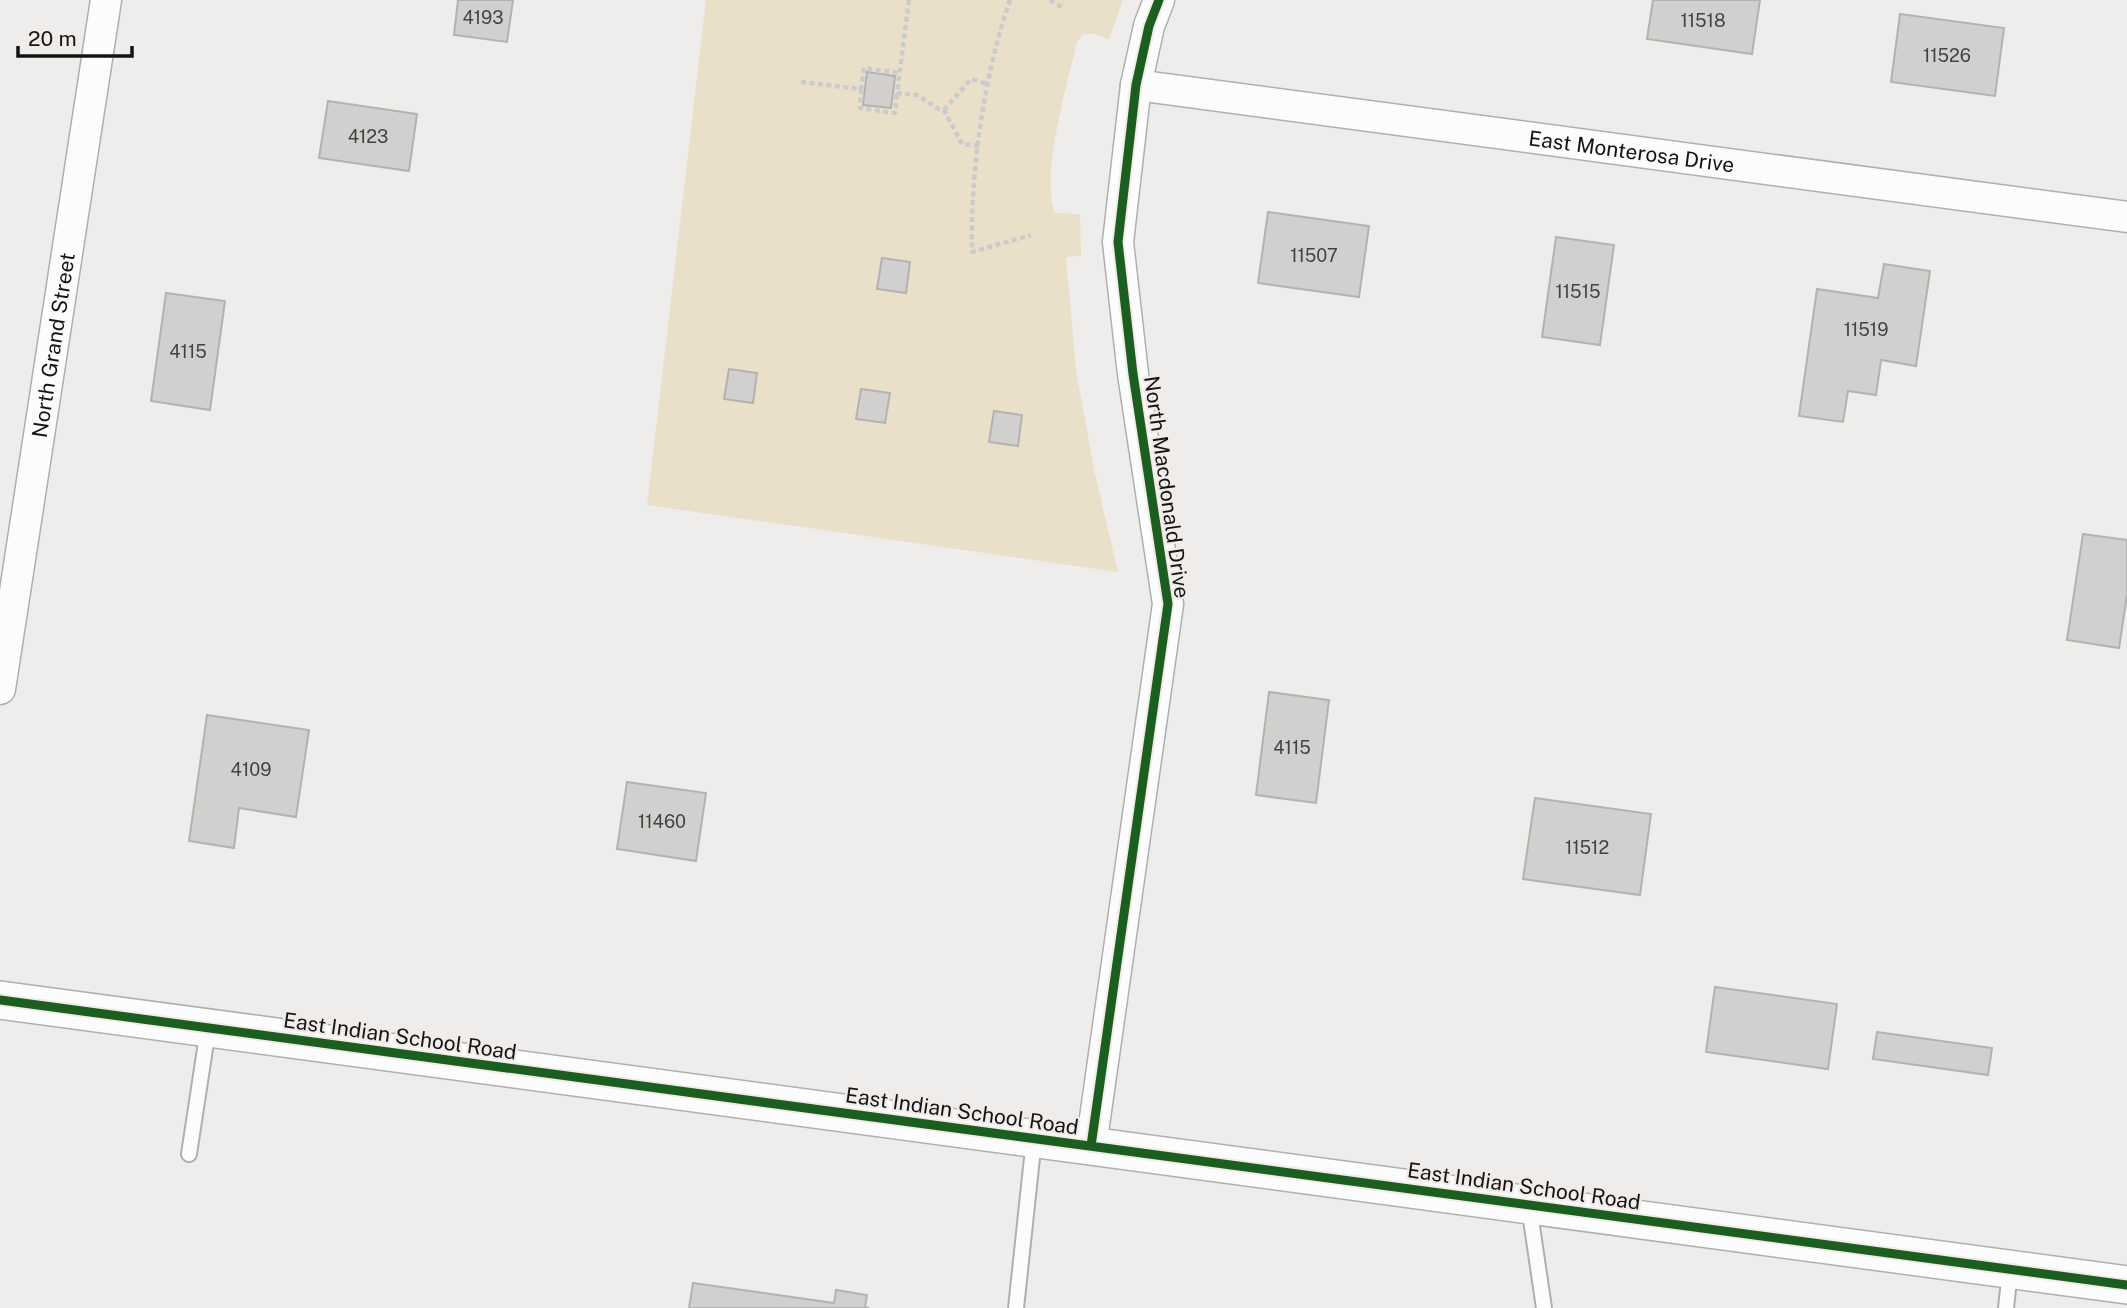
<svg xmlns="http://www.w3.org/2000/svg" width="2127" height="1308" font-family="'Public Sans',sans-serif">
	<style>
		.green { fill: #eadfc9 }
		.building { fill: #d1d0ce; stroke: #b3b2b0; stroke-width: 2 }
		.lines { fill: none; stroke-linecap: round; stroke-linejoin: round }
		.service-casing { stroke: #b1afae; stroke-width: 18 }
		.minor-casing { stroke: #b1afae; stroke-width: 33 }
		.tertiary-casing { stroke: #b1afae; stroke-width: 40 }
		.path { stroke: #cbcbcb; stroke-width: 4.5; stroke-dasharray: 5 3.5; stroke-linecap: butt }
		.service { stroke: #fdfcfc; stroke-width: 14 }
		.minor { stroke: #fdfcfc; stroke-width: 30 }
		.tertiary { stroke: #fdfcfc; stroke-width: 37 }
		.cycleway-casing { stroke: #f0ecea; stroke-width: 13 }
		.cycleway { stroke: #1b5e20; stroke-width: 9 }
		.labels { text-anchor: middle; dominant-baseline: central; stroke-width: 5; stroke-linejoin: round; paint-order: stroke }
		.number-label { font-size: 18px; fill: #444342 }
		.street-label { font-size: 21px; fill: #151413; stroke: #f0ecea }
	</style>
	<rect width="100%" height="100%" fill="#efedeb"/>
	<!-- green -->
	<path class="green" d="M706 0H1123L1109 39 1093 34H1084L1078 40C1068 78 1040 178 1055 213L1080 214 1081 256 1066 257 1076 370 1095 474 1118 572 647 505Z"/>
	<!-- building -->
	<path class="building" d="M458 0H513L507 42 454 35Z
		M1653 0H1760L1752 54 1647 39Z
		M1900 14 2004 28 1995 96 1891 82Z
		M867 72 895 76 891 108 863 105Z
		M328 101 417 114 409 171 319 158Z
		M1268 212 1369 226 1359 297 1258 283Z
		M1556 237 1614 245 1600 345 1542 337Z
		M882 258 910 262 906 293 877 289Z
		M1884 264 1930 271 1916 366 1881 360 1876 395 1848 391 1843 422 1799 416 1817 289 1878 298Z
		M166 293 225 301 210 410 151 401Z
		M729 369 757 373 753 403 724 399Z
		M861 389 890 393 885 423 856 419Z
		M994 411 1022 415 1018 446 989 442Z
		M2083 534 2127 540V595L2119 648 2067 640Z
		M1269 692 1329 700 1316 803 1256 795Z
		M207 715 309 730 296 817 239 808 234 848 189 841Z
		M627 782 706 793 696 861 617 849Z
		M1535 798 1651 814 1640 895 1523 879Z
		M1715 987 1837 1004 1828 1069 1706 1052Z
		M1877 1032 1992 1048 1988 1075 1873 1059Z
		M693 1283 834 1303 836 1290 867 1295 865 1307 869 1308H689Z"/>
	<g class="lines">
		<!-- service casing -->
		<g class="service-casing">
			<path id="service" d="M189 1154 208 1029
				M1529 1206 1544 1308
				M1016 1308 1034 1139
				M2006 1308 2010 1271"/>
		</g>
		<!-- minor casing -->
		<g class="minor-casing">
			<g id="minor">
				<path id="s1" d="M1136 85 2127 217"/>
				<path id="s2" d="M0 689 106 0"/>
				<path d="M1091 1146 1168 604 1133 374 1118 242 1136 85 1149 26 1159 0"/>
			</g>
		</g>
		<!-- tertiary casing -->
		<g class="tertiary-casing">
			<path id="tertiary" d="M0 1000 2127 1285"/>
		</g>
		<!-- path -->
		<path class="path" d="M909 0 897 93 917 95 939 109 944 110 962 144 979 146
			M1010 0C984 74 970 173 972 252L1031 235
			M1050 0 1065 9
			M801 82 861 89 864 68 899 73
			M861 89 860 108 895 113 897 93
			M944 110 971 79 987 84"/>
		<!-- service -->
		<use href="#service" class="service"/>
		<!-- minor -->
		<use href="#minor" class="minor"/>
		<!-- tertiary -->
		<use href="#tertiary" class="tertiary"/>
		<!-- cycleway casing -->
		<g class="cycleway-casing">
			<path id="cycleway" d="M0 1000 2127 1285
				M1091 1146 1168 604 1133 374 1118 242 1136 85 1149 26 1159 0"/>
		</g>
		<!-- cycleway -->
		<use href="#cycleway" class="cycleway"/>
	</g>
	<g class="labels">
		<!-- number labels -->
		<g class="number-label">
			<text x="483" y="17">4193</text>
			<text x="1703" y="20">11518</text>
			<text x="1947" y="55">11526</text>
			<text x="368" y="136">4123</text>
			<text x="1314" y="255">11507</text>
			<text x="1578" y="291">11515</text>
			<text x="1866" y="329">11519</text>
			<text x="188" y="351">4115</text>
			<text x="1292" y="747">4115</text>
			<text x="251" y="769">4109</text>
			<text x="662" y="821">11460</text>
			<text x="1587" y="847">11512</text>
		</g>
		<!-- street labels -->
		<g class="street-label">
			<text stroke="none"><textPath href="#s1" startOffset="500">East Monterosa Drive</textPath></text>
			<text stroke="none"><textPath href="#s2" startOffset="348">North Grand Street</textPath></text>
			<text transform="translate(1167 487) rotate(82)">North Macdonald Drive</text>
			<text transform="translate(400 1036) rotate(8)">East Indian School Road</text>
			<text transform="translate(962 1111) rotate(8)">East Indian School Road</text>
			<text transform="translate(1524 1186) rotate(8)">East Indian School Road</text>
		</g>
	</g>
	<!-- scale -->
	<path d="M18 46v10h114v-10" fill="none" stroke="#151413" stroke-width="3.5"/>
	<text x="28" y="46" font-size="21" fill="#151413" stroke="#f0ecea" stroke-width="5" paint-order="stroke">20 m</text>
</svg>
